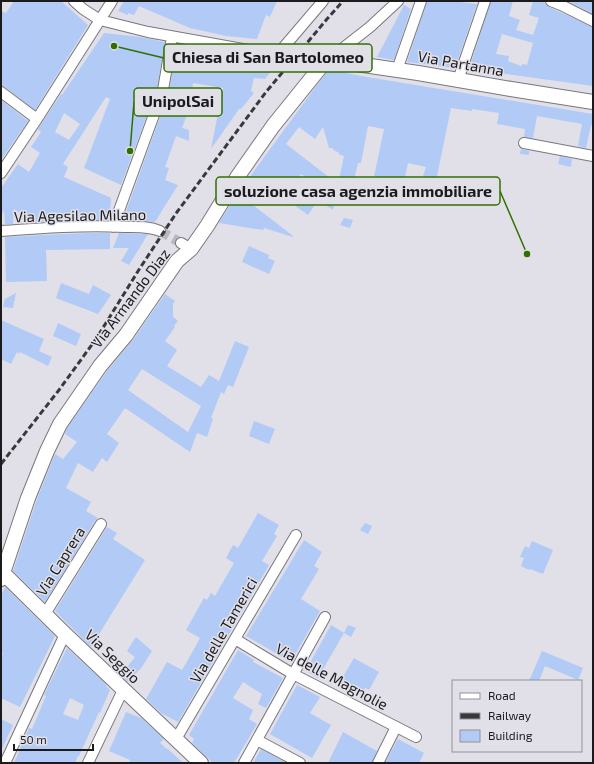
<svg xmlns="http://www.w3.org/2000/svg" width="594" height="764" font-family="'Exo 2',sans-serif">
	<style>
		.building { fill: #b1caf6; fill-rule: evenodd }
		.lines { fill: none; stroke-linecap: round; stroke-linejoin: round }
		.street-tunnel { stroke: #b9b8bf; stroke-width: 10; stroke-dasharray: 10 5; stroke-linecap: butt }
		.street-casing { stroke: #78777e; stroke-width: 12 }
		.secondary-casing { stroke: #78777e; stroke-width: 16 }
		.street { stroke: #fff; stroke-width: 10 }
		.secondary { stroke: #fff; stroke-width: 14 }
		.rail { stroke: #39383c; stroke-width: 3; stroke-dasharray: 6 3; stroke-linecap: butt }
		.labels { text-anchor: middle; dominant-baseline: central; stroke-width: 3; stroke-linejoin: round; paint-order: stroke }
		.street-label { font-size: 15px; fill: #1b1a1d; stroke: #e1e0e8 }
		.leader { fill: none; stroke: #326f00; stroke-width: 1.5 }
		.callout-dot { fill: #326f00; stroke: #e1e0e8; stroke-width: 1.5 }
		.callout { fill: #e1e0e8; stroke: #326f00; stroke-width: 1.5 }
		.callout-label { font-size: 16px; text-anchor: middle; font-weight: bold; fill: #1b1a1d }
	</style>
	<rect width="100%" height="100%" fill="#e1e0e8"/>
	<!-- building -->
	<path class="building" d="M14 1H61L88 25 35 110 5 87 1 86V11L6 13Z
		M124 1H277L270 17 266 15 257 39 226 36 190 28 139 6 134 15 128 13V15L118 11Z
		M427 1H451L477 4 455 68 407 62Z
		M491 1H513L509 16 520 20 516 30 533 35 539 18 529 15 533 1H543L549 7 593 27V86L469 69ZM502 34 533 43 527 65 523 64 521 66 508 61 509 56 496 54Z
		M568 1H593V14Z
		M404 5 411 9 394 60 377 57Z
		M104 33 140 37 165 42 157 88 121 185 84 168 110 99 106 97 63 164 68 167 64 177 111 198 110 215 109 220H78L32 222V221L14 209 13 224H5L4 210 1 217V188L18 164 29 172 40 153 31 147 41 132 38 129 61 94 62 95ZM64 113 80 124 69 140 55 132Z
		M177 44 271 62 269 74 265 79 254 78 251 91 254 93 241 109H239L211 149 223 88 193 83 190 107 182 128 189 130V141L176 136 165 167 169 168 165 180 178 185 155 222 143 221 123 220 169 92Z
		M336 71 367 77 593 114V125H591L586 148 578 146 582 124 537 116 533 138 524 137 525 129 497 124 499 113 472 109V111L451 108 435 186 421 182 426 167 408 163 400 201 370 196 384 129 368 126 361 163H358L354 180H358L354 203 335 199 333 210 318 200 308 215 262 182 249 202 293 236V237L264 228 263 230 219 223 235 197 314 89 327 72ZM299 127 315 139 323 127 329 148H332L335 151 338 152 340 155 344 156 338 184 286 144ZM301 174 317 185 305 201 290 191Z
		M1 100 28 121 1 160Z
		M521 149 529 151V155L520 154Z
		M560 156 572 159 571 167 558 164Z
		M344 218 353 220 350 228 340 225Z
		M93 233H110V249L46 250 47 281 6 282 5 237 63 234Z
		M119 233 148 234 129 265 121 261 129 248H113Z
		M249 246 269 255 268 258 275 261 269 274 242 262Z
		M61 283 89 294 93 285 111 295 98 314 56 298Z
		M16 293 13 308 3 307 5 299Z
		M165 294 175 301 173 304V317L178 321 174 326 175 327 165 341 177 350 167 366 201 387 209 375 219 381 235 341 249 347 233 387 228 385 224 394 221 392 211 418 213 419 207 437 197 433 190 452 125 408 107 434 119 443 107 462 102 458 93 472 78 463 66 488 91 502 86 511 98 518 95 521 45 602 13 571 37 499 55 454 63 459 77 442 65 434 67 428 107 371 133 340ZM142 369 201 406 188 432 128 390Z
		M1 320 44 339 39 351 52 357 48 366 20 352 19 354 17 352 11 364 1 359Z
		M58 323 81 334 76 346 53 336Z
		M254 421 275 429 269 444 249 436Z
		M258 513 279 525 274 534 277 536 262 561 269 565 178 722 161 713 146 699 167 662 182 670 189 658 200 638 186 630 204 598 207 600 211 593 215 596 234 563 226 558 233 545 238 548Z
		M365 523 372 526 368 534 360 530Z
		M107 527 117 533 113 539 145 560 91 647 55 611Z
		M304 540 322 552 314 566 319 569 301 599 320 611 291 662 246 636Z
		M532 541 553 550 543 574 530 569 529 570 521 566 524 558 520 557 525 546 529 548Z
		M5 587 55 636 20 707 1 698V659L3 653 1 652V596Z
		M331 625 344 633 318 678 306 670Z
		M348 625 356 628 351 637 344 633Z
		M136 637 152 651 142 667 128 682 121 675 135 657 127 651Z
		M67 648 107 685 106 686 110 690 100 713 99 712 79 756H78L75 763H14L29 728 32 729 46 696 44 695ZM70 698 84 705 78 720 63 714Z
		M238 650 254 660 253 662 283 678 266 708 258 704 262 694 243 682 233 698 253 710 249 719 257 724 234 763H213L192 743 194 739 189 735Z
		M542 651 583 668 578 680 545 666 539 681H529Z
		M354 658 379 672 369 690 365 688 362 694 340 682Z
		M297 685 320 697 310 713 331 725 312 758 270 734Z
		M126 712 141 718 164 739 160 743 164 746V747L169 750 183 763H129L130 760 109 751Z
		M1 719 13 725 1 751Z
		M343 732 377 751 372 763H328Z
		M398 739 424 753 419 763H385Z
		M261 749 286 763H253Z"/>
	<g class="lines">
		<!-- street-tunnel -->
		<path class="street-tunnel" d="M277 55 323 64
			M160 231 181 243"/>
		<!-- street casing -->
		<g class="street-casing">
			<path id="street" d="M74 1 83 9 100 20 148 32 277 55 323 1
				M551 1 561 5 593 21
				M323 64 347 45 370 27 398 1
				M397 70 421 1
				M458 80 485 1
				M1 92 37 119
				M524 143 593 156
				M1 173 37 119 112 1
				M113 227 163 90 172 37
				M1 231C42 228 83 225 124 227 136 227 149 226 160 231
				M181 243 191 249
				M45 614 101 524
				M235 639 293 674 416 737
				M176 739 296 535
				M257 740 300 763
				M5 763 65 634
				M88 763 123 690
				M244 763 325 617
				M378 763 396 727"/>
		</g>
		<!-- secondary casing -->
		<g class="secondary-casing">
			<path id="secondary" d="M1 571 65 634 201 763
				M1 579 28 498 47 451 60 424 100 366 126 335 177 261 191 249 207 226 238 176 273 126 323 64 343 62 418 73 511 89 593 102"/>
		</g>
		<!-- street -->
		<use href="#street" class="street"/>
		<!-- secondary -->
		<use href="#secondary" class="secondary"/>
		<!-- rail -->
		<path class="rail" d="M1 464 59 390 96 339 140 268 177 212 266 92 327 19 343 1"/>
	</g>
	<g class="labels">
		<!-- street labels -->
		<g class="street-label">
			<text transform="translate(461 63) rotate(10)">Via Partanna</text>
			<text transform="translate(80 215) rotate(-1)">Via Agesilao Milano</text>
			<text transform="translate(130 298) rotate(-53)">Via Armando Diaz</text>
			<text transform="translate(60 561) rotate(-58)">Via Caprera</text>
			<text transform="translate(223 630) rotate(-60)">Via delle Tamerici</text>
			<text transform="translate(113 656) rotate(44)">Via Seggio</text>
			<text transform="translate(332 676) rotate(28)">Via delle Magnolie</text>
		</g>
	</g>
	<!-- callouts -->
	<path class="leader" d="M114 46L164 58M130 151L134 102M527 254L500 191"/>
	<g class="callout-dot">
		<circle cx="114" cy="46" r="4"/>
		<circle cx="130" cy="151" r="4"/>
		<circle cx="527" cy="254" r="4"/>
	</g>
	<g class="callout">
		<rect x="164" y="44" width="208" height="28" rx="4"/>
		<rect x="134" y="88" width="88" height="28" rx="4"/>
		<rect x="216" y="177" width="284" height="28" rx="4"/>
	</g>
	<g class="callout-label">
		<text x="268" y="63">Chiesa di San Bartolomeo</text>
		<text x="178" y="107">UnipolSai</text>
		<text x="358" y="197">soluzione casa agenzia immobiliare</text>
	</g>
	<!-- border -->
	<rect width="594" height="764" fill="none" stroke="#1b1a1d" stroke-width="4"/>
	<!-- legend -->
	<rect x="452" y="680" width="130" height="72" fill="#e1e0e8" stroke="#929197"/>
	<rect x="460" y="693" width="20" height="6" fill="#ffffff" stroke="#929197"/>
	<text x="488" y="700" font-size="12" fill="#1b1a1d">Road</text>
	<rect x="460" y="713" width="20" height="6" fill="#39383c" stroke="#929197"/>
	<text x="488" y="720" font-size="12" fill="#1b1a1d">Railway</text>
	<rect x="460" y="730" width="20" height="12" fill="#b1caf6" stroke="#929197"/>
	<text x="488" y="740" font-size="12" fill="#1b1a1d">Building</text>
	<!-- scale -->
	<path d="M14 744v6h79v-6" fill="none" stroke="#1b1a1d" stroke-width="2"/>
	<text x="20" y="744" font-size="12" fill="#1b1a1d" stroke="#e1e0e8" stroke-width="3" paint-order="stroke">50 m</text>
</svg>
